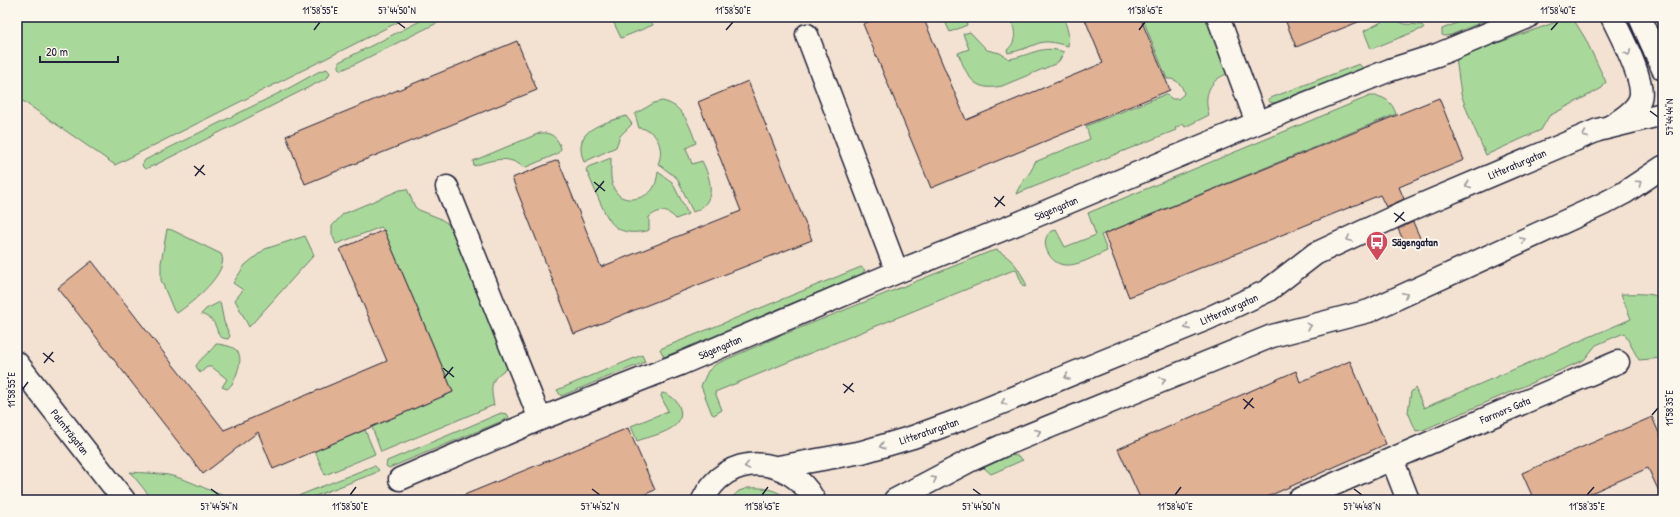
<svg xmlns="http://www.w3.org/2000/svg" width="1680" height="517" font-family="'Patrick Hand',sans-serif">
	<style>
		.green { fill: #a9d99a; stroke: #667e6a }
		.building { fill: #e1b193; stroke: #22223b }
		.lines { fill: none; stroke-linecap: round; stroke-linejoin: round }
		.minor-casing { stroke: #22223b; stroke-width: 25 }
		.tertiary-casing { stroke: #22223b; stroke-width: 25 }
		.minor { stroke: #fbf7ec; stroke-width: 22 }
		.tertiary { stroke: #fbf7ec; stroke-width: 22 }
		.oneway { stroke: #99979c }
		.ticks { fill: none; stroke: #22223b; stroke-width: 1.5 }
		.labels { text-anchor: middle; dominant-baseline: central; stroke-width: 4; stroke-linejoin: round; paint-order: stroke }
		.street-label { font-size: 11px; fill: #22223b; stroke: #fbf7ec }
		.poi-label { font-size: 11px; font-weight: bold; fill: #22223b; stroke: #fbf7ec; text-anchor: start }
		.neatline { fill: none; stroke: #22223b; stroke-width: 1.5 }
		.ticks-label { font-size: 10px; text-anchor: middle; fill: #22223b }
	</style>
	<rect width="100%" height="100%" fill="#f3e2d1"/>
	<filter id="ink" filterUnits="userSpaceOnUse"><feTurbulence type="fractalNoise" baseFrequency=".025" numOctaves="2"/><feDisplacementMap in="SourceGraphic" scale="8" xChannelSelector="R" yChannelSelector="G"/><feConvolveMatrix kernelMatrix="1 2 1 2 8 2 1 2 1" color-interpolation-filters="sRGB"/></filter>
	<g filter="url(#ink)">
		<!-- green -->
		<path class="green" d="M17 17H408L115 165 17 97Z
			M428 17H449L353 65 342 70 339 68V62L343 60Z
			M611 17H649L653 25 621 38Z
			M943 17H965L967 25 950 32Z
			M1010 17H1063C1067 27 1070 35 1068 46 1059 44 1048 40 1039 43 1029 47 1019 51 1008 53L1007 50C1018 41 1015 29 1010 17Z
			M1142 17H1205L1229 73C1209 80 1203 95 1209 115L1185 127 1183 124 1175 128 1176 130 1016 194C1020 182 1031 175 1035 162L1090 139 1086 126 1166 94 1172 99H1178L1184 94C1183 85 1176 78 1167 79Z
			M1472 17H1494L1451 35 1444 36 1442 35V29Z
			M1570 17H1572L1585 38 1606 82 1602 88 1549 116 1541 130 1486 155 1469 116 1461 94 1456 58Z
			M1389 18 1405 24 1422 25 1424 28 1371 49 1364 31Z
			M970 32 987 50 1000 53 1009 59C1030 56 1042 44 1064 52L1059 61 1055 64 1002 86C973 92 968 77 958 53L969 49 963 34Z
			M1359 64 1363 68 1288 101 1273 103 1268 101V99Z
			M327 69 330 73 327 78 155 165 145 169 143 167 142 165 145 160 291 87 318 72Z
			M1370 96C1383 95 1392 101 1396 114L1101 235 1107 251C1095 256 1079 266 1065 265 1047 264 1036 234 1056 230L1065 247 1096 235 1088 213Z
			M662 101C683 105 689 124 696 143L686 148 692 164 702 161C711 179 718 203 693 212L677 178 658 164C665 149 657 129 639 128L635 114 654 103Z
			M626 116 632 124 620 136 616 147 584 162C571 129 602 124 626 116Z
			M540 133C552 132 558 138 561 149L557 154 524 168C509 154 491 160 474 166L473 161Z
			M611 158C611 169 609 183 616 192 624 204 644 199 652 190 656 185 657 178 658 172L672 182 688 214 676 219C667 209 659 209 649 217V230L647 231C618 236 611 227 600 202 595 191 591 180 586 170L588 167Z
			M407 189 415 207 419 210 439 218 447 223 452 230 509 364 508 368C490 378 490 386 494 405L381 452 372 427 453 392 384 230 381 227 336 244 332 234V226L343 214 400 190Z
			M167 229 172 230 221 254C231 271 191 304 177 313L174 311 161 280V263Z
			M305 236 314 255 249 327 235 300 243 290 233 283 245 265 265 249Z
			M997 250C1013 260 1018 266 1026 284L1025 287 1023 286 1016 269 715 392 722 410 714 415 712 414 701 386 708 371 716 364 780 336 989 252Z
			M861 267 865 270 862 274 664 357 660 349Z
			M1621 294C1632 294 1655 292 1662 299L1663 358 1639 360 1624 333 1596 345 1584 360 1423 430 1416 431 1408 412 1411 392 1415 388 1424 408 1631 319Z
			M220 302 224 322 230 336 228 339C216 338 219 331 214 323 212 319 206 316 201 314L206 309Z
			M216 344C220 344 224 345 228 346 243 350 241 361 237 373 234 380 233 385 227 389L222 387 227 379 212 367H207L200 373 196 366C202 356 210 353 216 344Z
			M642 355 645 362 561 396 557 390Z
			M662 393C669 394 676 399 679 406 689 430 653 435 637 441L631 426 668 411 661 396Z
			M501 413 507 414 509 417 507 419 389 468 386 466 387 461Z
			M365 430 375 454 325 475 315 451Z
			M1007 455 1018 456 1023 460 991 474 984 468 989 461Z
			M373 466H375L379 470 375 473 305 500H288Z
			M130 472C142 473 156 473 168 475 193 480 214 495 239 500H153Z
			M748 488C763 487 775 489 787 498L782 500H729L739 491Z"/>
		<!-- building -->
		<path class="building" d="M880 17H923L966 120 1103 63 1084 17H1140L1170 90 931 188 863 24Z
			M1284 17H1368V18L1296 47Z
			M517 41 537 90 305 184 286 136Z
			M748 81 812 240 574 334 512 178 558 160 601 267 741 211 698 102Z
			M1439 98 1464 160 1399 187 1404 199 1386 207 1380 195 1129 297 1104 234Z
			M1413 222 1421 240 1406 246 1398 229Z
			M384 230 453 392 273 469 258 432 203 474 58 288 92 261 224 430 387 361 340 249Z
			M1350 361 1386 444 1260 500H1141L1118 449 1296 371 1300 382Z
			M1652 417 1663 442V500L1648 468 1575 500H1534L1522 473Z
			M628 428 655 490 631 500H452Z"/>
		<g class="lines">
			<!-- minor casing -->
			<g class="minor-casing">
				<path id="minor" d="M1218 17 1257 123
					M1640 17 1663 69
					M807 35 897 272
					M1611 126C1621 120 1636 111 1640 99 1646 82 1620 34 1612 17
					M447 187 540 419
					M17 363 124 500
					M400 479 540 419 680 364 897 272 1019 223 1257 123 1390 70 1437 55 1528 17
					M1298 500 1392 459
					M1408 500 1392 459 1618 362"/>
			</g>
			<!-- tertiary casing -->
			<g class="tertiary-casing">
				<path id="tertiary" d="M778 467 862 452 913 437 962 419 1209 318 1267 291 1315 254 1407 211 1598 130 1663 114
					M703 500C726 451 789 454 814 500
					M895 500 971 460 1002 446 1272 336 1369 311 1603 204 1624 193 1663 167"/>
			</g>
			<!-- minor -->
			<use href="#minor" class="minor"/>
			<!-- tertiary -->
			<use href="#tertiary" class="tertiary"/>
		</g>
		<!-- one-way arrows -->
		<defs><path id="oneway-chevron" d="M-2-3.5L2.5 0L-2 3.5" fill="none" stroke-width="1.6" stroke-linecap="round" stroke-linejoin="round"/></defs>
		<g class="oneway">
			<use href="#oneway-chevron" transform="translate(1628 53) rotate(66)"/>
			<use href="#oneway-chevron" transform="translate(1585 135) rotate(157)"/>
			<use href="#oneway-chevron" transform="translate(1639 183) rotate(-34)"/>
			<use href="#oneway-chevron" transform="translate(1468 185) rotate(157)"/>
			<use href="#oneway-chevron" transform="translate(1349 239) rotate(154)"/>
			<use href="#oneway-chevron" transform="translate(1523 240) rotate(-25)"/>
			<use href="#oneway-chevron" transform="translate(1405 295) rotate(-25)"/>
			<use href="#oneway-chevron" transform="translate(1309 326) rotate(-14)"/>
			<use href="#oneway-chevron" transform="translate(1187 327) rotate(157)"/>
			<use href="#oneway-chevron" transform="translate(1067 377) rotate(157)"/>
			<use href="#oneway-chevron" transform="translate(1163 380) rotate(-22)"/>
			<use href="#oneway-chevron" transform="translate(1004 402) rotate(158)"/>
			<use href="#oneway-chevron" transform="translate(1038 432) rotate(-22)"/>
			<use href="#oneway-chevron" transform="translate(882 446) rotate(164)"/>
			<use href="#oneway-chevron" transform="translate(747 466) rotate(170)"/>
			<use href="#oneway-chevron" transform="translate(934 479) rotate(-27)"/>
		</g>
	</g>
	<!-- ticks -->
	<path class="ticks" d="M397 22 405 28M314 30 320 22M726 30 733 22M1139 30 1145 22M1551 30 1558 22M1650 111 1658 117M194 166 205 175M195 176 204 165M594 182 605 191M595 192 604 181M994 197 1005 206M995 207 1004 196M1394 213 1405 221M1395 222 1404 212M43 353 54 362M44 363 53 352M443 368 454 377M444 378 453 367M843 384 854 392M22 390 28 382M844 393 853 383M1243 399 1254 408M1244 409 1253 398M1652 415 1658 408M211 489 219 495M592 489 600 495M973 489 981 495M1354 489 1362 495M350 495 356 487M762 495 768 487M1175 495 1181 487M1587 495 1594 487"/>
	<!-- icons -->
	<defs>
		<g id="bus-pin" transform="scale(1.15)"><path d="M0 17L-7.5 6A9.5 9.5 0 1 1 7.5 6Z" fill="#d1495b" stroke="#fbf7ec"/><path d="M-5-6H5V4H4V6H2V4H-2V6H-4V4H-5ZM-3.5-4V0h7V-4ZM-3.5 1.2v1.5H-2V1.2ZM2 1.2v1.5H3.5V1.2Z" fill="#fff"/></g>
	</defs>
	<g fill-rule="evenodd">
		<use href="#bus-pin" x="1377" y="242"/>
	</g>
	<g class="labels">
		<!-- street labels -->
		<g class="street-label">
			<text transform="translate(1517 164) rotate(-23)">Litteraturgatan</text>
			<text transform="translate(1056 208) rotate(-23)">Sägengatan</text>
			<text transform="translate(1229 309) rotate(-24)">Litteraturgatan</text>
			<text transform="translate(720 347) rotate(-23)">Sägengatan</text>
			<text transform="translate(1505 410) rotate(-23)">Farmors Gata</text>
			<text transform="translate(929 431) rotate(-19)">Litteraturgatan</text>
			<text transform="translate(70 432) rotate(52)">Palmträgatan</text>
		</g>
		<!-- poi labels -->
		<g class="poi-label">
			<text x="1392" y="242">Sägengatan</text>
		</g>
	</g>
	<!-- margin -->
	<rect width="1680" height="517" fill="none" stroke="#fbf7ec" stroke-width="44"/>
	<!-- scale -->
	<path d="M40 56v6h78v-6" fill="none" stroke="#22223b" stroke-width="2"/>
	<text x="46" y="56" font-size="12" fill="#22223b" stroke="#fbf7ec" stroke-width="3" paint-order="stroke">20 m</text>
	<rect x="22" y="22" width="1636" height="473" class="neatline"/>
	<g class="ticks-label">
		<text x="320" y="14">11°58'55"E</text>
		<text x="397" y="14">57°44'50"N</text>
		<text x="733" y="14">11°58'50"E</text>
		<text x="1145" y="14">11°58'45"E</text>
		<text x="1558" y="14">11°58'40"E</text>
		<text transform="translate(1669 117) rotate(-90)" y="4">57°44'44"N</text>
		<text transform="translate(11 390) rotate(-90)" y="4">11°58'55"E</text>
		<text transform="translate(1669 408) rotate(-90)" y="4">11°58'35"E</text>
		<text x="219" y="510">57°44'54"N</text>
		<text x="350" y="510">11°58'50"E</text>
		<text x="600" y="510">57°44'52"N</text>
		<text x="762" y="510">11°58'45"E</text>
		<text x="981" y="510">57°44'50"N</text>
		<text x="1175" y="510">11°58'40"E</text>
		<text x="1362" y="510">57°44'48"N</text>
		<text x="1587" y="510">11°58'35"E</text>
	</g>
</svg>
